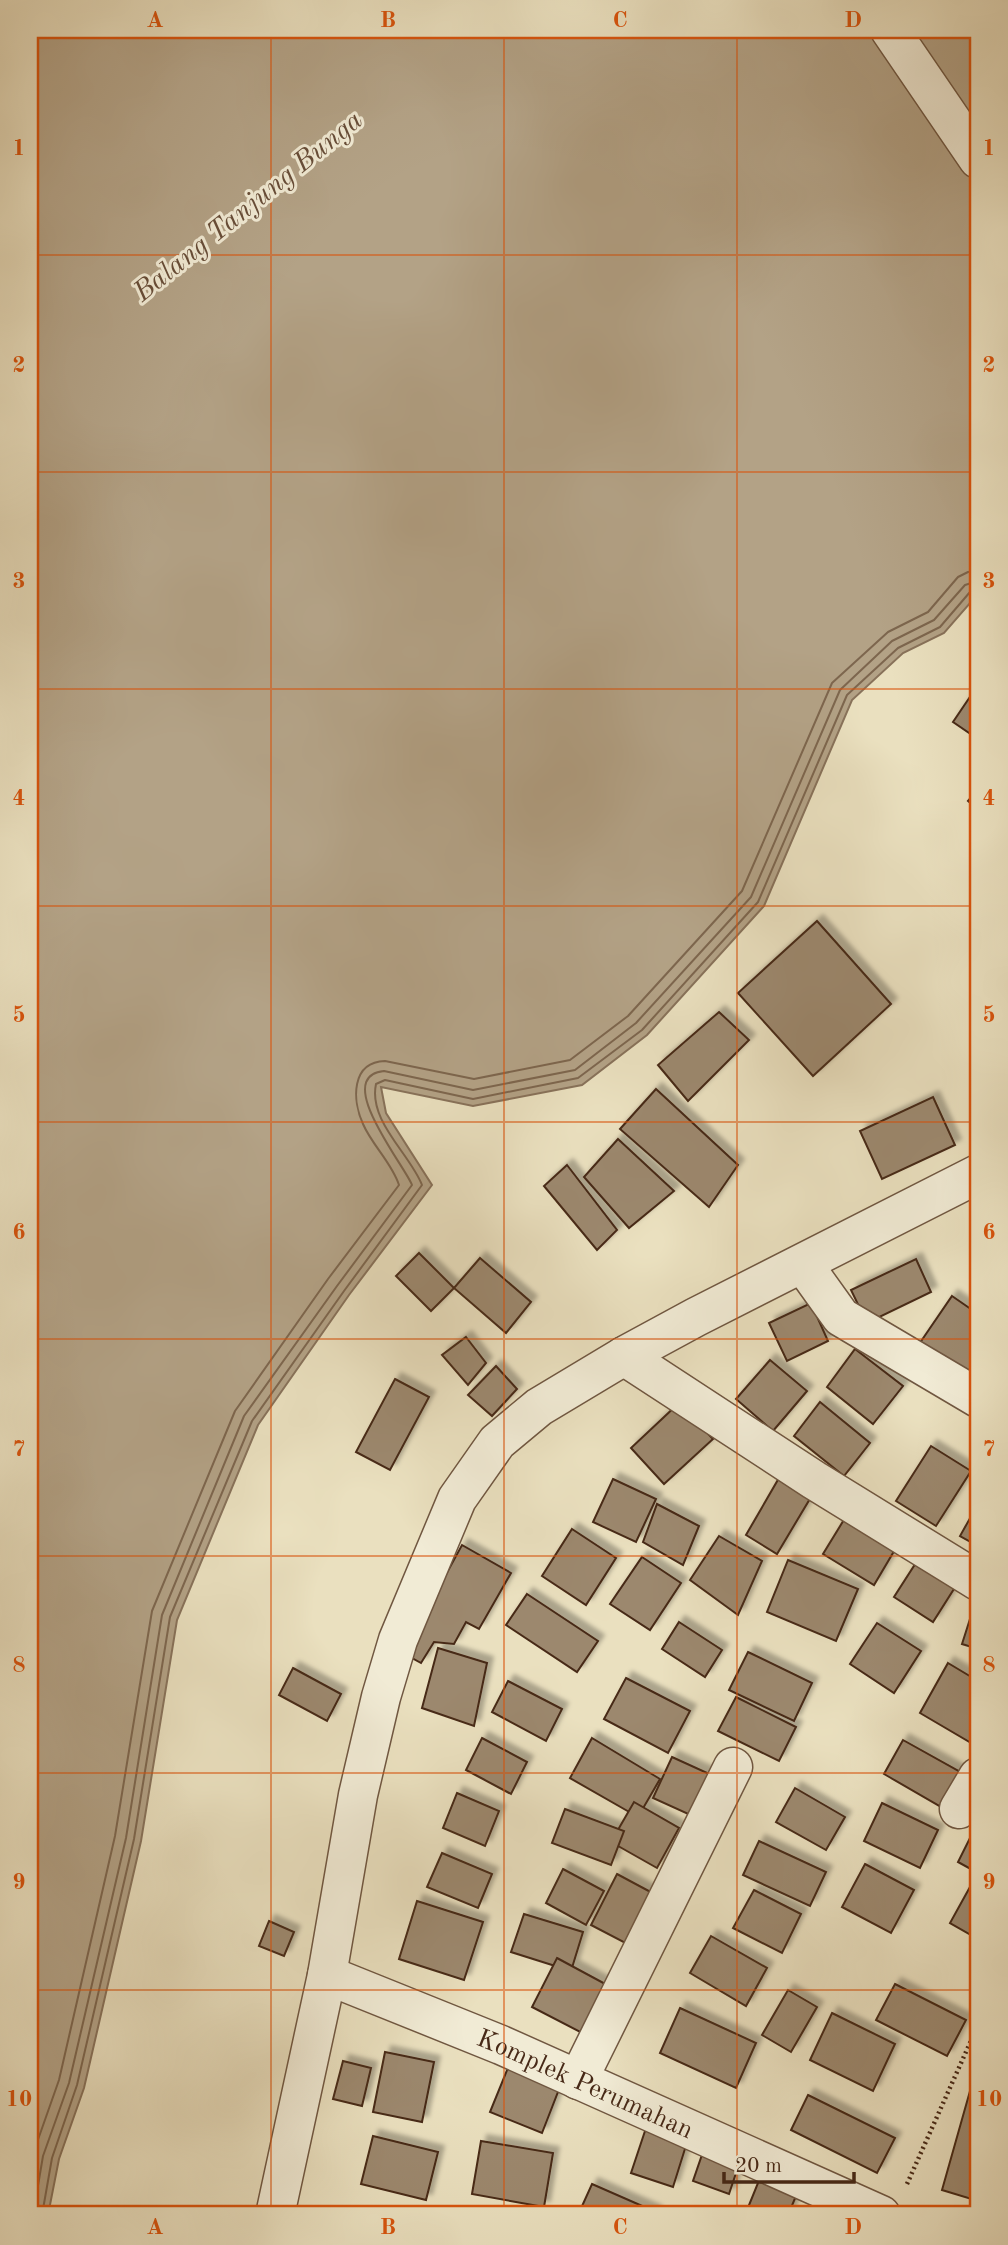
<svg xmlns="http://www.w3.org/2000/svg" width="1008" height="2245" viewBox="0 0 1008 2245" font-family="'Old Standard TT',serif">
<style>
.water{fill:#b3a286;stroke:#88725a;stroke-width:2}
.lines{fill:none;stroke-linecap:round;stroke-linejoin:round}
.shore{stroke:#7d664e;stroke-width:2}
.building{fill:#9c886e;stroke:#472917;stroke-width:2;filter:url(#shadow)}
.minor-casing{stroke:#705741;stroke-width:41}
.path{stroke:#472917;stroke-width:4.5;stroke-dasharray:2 3.5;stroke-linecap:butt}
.minor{stroke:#f1ebd5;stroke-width:38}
.grid{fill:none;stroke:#d8540d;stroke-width:2;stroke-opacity:0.55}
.labels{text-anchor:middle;stroke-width:6;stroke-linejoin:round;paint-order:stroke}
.street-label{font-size:26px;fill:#472917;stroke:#f1ebd5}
.water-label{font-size:28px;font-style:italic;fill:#674d38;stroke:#f1ebd5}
.neatline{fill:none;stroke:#d8540d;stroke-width:2.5}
.grid-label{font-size:23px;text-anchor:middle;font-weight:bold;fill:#d8540d}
</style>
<defs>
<filter id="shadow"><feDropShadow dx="6" dy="-6" stdDeviation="2" flood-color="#0004"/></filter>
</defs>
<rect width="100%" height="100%" fill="#eae0bf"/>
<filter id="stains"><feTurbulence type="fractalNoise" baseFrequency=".00286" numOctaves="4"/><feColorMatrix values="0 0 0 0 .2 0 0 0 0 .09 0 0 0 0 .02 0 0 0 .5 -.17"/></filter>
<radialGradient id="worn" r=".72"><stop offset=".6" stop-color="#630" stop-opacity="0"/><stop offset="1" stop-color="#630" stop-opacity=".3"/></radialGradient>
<path class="water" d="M 30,30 L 978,30 L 978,594 L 944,633 L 903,653 L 852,700 L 764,906 L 647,1035 L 582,1085 L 473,1106 L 381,1087 L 386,1113 L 432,1185 L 349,1295 L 258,1425 L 177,1620 L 141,1841 L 84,2088 L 59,2159 L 48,2215 L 30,2215 Z"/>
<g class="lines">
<g class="shore">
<path d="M 30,2171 L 34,2151 L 59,2080 L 115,1836 L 152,1611 L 235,1411 L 328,1279 L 399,1185 C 392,1163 372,1145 363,1124 C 352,1100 351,1062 385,1061 L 474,1079 L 570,1060 L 628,1016 L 742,891 L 832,683 L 888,632 L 928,612 L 958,577 L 968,572 L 978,571"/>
<path d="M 33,2215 L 43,2156 L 69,2083 L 126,1838 L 162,1615 L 244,1416 L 337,1286 L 412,1185 C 405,1166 331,1076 384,1071 L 473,1090 L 575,1070 L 636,1023 L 751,897 L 840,690 L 892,641 L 934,620 L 965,585 L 978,581"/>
<path d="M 42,2215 L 52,2158 L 77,2085 L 134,1839 L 170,1617 L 252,1421 L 344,1291 L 422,1185 C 410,1154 368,1121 376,1084 L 385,1080 L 473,1099 L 578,1078 L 642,1030 L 758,902 L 847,695 L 898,648 L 940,627 L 970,592 L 978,590"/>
</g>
</g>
<g class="building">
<path d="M 978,685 L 978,739 L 953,722 Z"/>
<path d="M 978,789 L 978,810 L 968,801 Z"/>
<path d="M 817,921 L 891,1004 L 813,1076 L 738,993 Z"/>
<path d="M 719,1012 L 749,1040 L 688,1101 L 658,1065 Z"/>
<path d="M 656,1089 L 738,1165 L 709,1207 L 620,1129 Z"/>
<path d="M 933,1097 L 955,1145 L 882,1179 L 860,1131 Z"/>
<path d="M 618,1139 L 674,1191 L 629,1228 L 584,1177 Z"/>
<path d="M 567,1165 L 617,1230 L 597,1250 L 544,1186 Z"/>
<path d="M 419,1253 L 454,1288 L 431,1311 L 396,1276 Z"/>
<path d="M 480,1258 L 531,1302 L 506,1333 L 454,1288 Z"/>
<path d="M 916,1259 L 931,1292 L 867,1323 L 851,1290 Z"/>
<path d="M 952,1296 L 978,1314 L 978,1380 L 915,1350 Z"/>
<path d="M 811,1303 L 828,1341 L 787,1361 L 769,1323 Z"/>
<path d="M 466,1337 L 486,1363 L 468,1385 L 442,1355 Z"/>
<path d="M 855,1349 L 903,1386 L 873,1424 L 827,1387 Z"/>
<path d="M 770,1360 L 807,1391 L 773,1431 L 736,1399 Z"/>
<path d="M 496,1366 L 517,1389 L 492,1416 L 468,1395 Z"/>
<path d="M 395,1379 L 429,1397 L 390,1470 L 356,1452 Z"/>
<path d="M 820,1402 L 870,1443 L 844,1476 L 794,1436 Z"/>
<path d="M 679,1403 L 713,1439 L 664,1484 L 631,1448 Z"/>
<path d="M 931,1446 L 971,1471 L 936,1526 L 896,1501 Z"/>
<path d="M 779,1478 L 811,1497 L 777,1554 L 746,1535 Z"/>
<path d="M 613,1479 L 656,1499 L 636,1542 L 593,1522 Z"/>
<path d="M 657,1504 L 699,1526 L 683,1565 L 643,1542 Z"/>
<path d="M 978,1504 L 978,1546 L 960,1536 Z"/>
<path d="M 853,1505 L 903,1536 L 874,1585 L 823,1554 Z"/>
<path d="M 572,1529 L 616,1558 L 586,1605 L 542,1576 Z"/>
<path d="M 719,1536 L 762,1561 L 738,1615 L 690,1580 Z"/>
<path d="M 462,1545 L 511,1573 L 479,1629 L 466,1622 L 454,1644 L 434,1642 L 421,1663 L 403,1653 Z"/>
<path d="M 921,1555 L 959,1581 L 933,1622 L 894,1597 Z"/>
<path d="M 642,1557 L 681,1583 L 650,1630 L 610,1604 Z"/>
<path d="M 788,1560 L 858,1589 L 836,1641 L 767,1612 Z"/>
<path d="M 527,1594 L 598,1641 L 577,1672 L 506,1625 Z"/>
<path d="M 977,1597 L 978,1597 L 978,1649 L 962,1644 Z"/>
<path d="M 679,1622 L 722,1650 L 705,1677 L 662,1649 Z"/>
<path d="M 877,1623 L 921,1651 L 894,1693 L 850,1664 Z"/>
<path d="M 438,1648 L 487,1663 L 474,1726 L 422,1708 Z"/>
<path d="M 748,1652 L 812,1683 L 794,1721 L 729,1690 Z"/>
<path d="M 948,1663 L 978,1681 L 978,1747 L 920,1713 Z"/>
<path d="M 293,1668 L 341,1694 L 327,1721 L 279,1695 Z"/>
<path d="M 626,1678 L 690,1711 L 668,1753 L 604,1719 Z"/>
<path d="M 508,1681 L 562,1709 L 546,1741 L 492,1712 Z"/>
<path d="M 736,1697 L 796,1727 L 779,1761 L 718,1731 Z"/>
<path d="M 482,1738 L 527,1762 L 511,1794 L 466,1770 Z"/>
<path d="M 592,1738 L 660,1779 L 638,1817 L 570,1778 Z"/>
<path d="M 903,1740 L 962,1773 L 943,1808 L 884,1774 Z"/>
<path d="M 672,1757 L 716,1777 L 697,1818 L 653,1798 Z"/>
<path d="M 795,1788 L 845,1817 L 826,1850 L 776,1822 Z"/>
<path d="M 457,1793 L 499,1811 L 485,1846 L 443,1828 Z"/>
<path d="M 634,1802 L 679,1828 L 657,1868 L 611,1842 Z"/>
<path d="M 882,1803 L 938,1830 L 920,1868 L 864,1841 Z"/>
<path d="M 565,1809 L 624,1831 L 611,1865 L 552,1843 Z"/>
<path d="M 977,1824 L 978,1824 L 978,1873 L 958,1862 Z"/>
<path d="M 759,1841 L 826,1872 L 810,1906 L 743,1875 Z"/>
<path d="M 442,1853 L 492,1874 L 478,1908 L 427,1887 Z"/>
<path d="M 865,1864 L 914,1890 L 891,1933 L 842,1907 Z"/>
<path d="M 563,1869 L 604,1891 L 586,1925 L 546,1903 Z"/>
<path d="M 617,1874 L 660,1897 L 633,1947 L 591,1925 Z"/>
<path d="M 970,1887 L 978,1892 L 978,1939 L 950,1923 Z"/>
<path d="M 754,1890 L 801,1914 L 782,1953 L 733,1928 Z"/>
<path d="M 417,1901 L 483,1922 L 464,1980 L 399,1959 Z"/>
<path d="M 524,1914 L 583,1932 L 571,1971 L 511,1952 Z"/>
<path d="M 269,1921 L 294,1932 L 284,1956 L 259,1946 Z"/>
<path d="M 711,1936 L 767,1968 L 746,2006 L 690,1973 Z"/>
<path d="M 557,1958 L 609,1986 L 584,2034 L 532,2007 Z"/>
<path d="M 895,1984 L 966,2020 L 947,2056 L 876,2020 Z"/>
<path d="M 788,1990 L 817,2007 L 791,2052 L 762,2035 Z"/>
<path d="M 680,2008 L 756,2043 L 736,2088 L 660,2053 Z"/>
<path d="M 832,2013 L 895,2044 L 873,2091 L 810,2060 Z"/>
<path d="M 385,2052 L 434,2062 L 422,2122 L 373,2112 Z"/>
<path d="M 512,2058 L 563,2079 L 542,2133 L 490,2112 Z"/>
<path d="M 343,2061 L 371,2068 L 362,2106 L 333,2099 Z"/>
<path d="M 970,2091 L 978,2094 L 978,2201 L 942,2190 Z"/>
<path d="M 808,2095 L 895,2138 L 877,2173 L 791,2130 Z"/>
<path d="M 648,2122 L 689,2136 L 673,2187 L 631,2173 Z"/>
<path d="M 373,2136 L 438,2152 L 426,2200 L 361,2184 Z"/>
<path d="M 481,2141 L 553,2153 L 544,2207 L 472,2194 Z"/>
<path d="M 705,2146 L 741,2158 L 729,2194 L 693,2181 Z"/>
<path d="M 762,2173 L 799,2189 L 788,2215 L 745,2215 Z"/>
<path d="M 592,2184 L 656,2212 L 654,2215 L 578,2215 Z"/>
</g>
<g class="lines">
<defs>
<g id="minor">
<path d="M 890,30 L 978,159"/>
<path d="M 803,1264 L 841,1317 L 978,1398"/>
<path d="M 624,1356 L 814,1480 L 978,1581"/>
<path d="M 959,1809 L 978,1777"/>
<path id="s1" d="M 327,1975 L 501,2045 L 881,2215"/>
<path d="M 578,2080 L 733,1767"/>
<path d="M 275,2215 L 327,1975 L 358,1795 L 381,1697 L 398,1640 L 457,1499 L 497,1442 L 539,1407 L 624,1356 L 696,1317 L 978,1174"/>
</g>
</defs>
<use href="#minor" class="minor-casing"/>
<path class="path" d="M 907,2184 L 978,2025"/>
<use href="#minor" class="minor"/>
</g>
<path class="grid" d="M 271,30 L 271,2215M 504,30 L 504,2215M 737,30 L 737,2215M 30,255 L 978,255M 30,472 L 978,472M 30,689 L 978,689M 30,906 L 978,906M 30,1122 L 978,1122M 30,1339 L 978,1339M 30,1556 L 978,1556M 30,1773 L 978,1773M 30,1990 L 978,1990"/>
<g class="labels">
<g class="street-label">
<text dy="9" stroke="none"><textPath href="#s1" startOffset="280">Komplek Perumahan</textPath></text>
</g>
<g class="water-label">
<text transform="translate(247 205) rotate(-39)" y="10">Balang Tanjung Bunga</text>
</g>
</g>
<rect width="1008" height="2245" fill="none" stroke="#eae0bf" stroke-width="77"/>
<path d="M724 2172v10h130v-10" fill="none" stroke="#472917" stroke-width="3.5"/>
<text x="735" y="2172" font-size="21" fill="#472917" stroke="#f1ebd5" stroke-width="5" paint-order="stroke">20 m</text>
<rect x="38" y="38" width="932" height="2168" class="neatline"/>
<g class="grid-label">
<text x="155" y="27">A</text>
<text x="388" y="27">B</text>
<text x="620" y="27">C</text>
<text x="853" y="27">D</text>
<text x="19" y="155">1</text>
<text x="989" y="155">1</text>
<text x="19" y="372">2</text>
<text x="989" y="372">2</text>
<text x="19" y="588">3</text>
<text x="989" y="588">3</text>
<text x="19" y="805">4</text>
<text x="989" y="805">4</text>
<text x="19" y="1022">5</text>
<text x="989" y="1022">5</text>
<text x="19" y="1239">6</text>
<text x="989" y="1239">6</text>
<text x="19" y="1456">7</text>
<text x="989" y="1456">7</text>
<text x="19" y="1672">8</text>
<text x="989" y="1672">8</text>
<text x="19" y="1889">9</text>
<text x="989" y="1889">9</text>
<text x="19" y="2106">10</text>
<text x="989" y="2106">10</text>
<text x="155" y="2234">A</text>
<text x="388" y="2234">B</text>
<text x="620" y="2234">C</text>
<text x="853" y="2234">D</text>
</g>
<rect width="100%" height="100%" filter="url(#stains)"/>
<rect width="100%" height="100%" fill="url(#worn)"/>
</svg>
